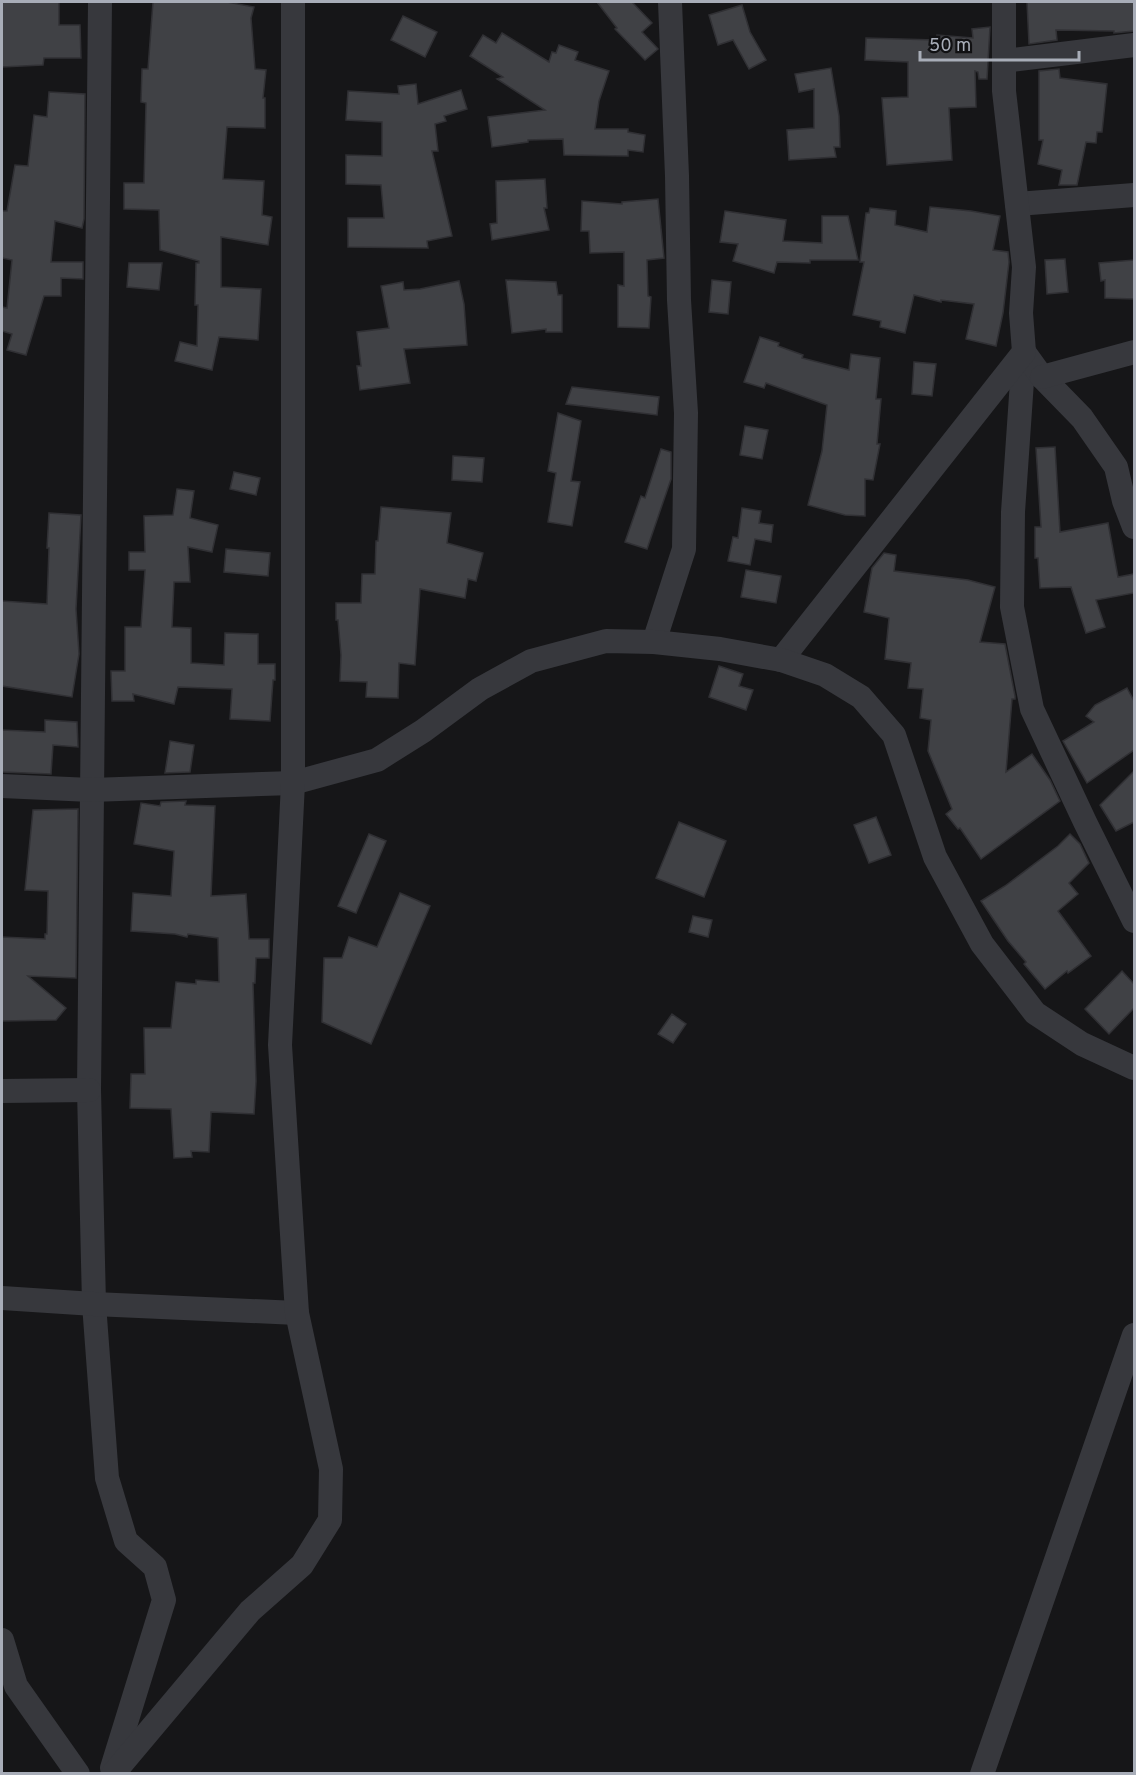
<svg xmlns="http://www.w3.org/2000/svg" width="1136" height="1775" viewBox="0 0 1136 1775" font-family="Overpass,sans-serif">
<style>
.building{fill:#404145;stroke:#303034;stroke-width:1.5}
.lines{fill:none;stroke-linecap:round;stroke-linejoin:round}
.minor{stroke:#37383d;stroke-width:24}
</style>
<rect width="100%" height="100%" fill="#161618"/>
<g class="building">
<path d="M 2,2 L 59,2 L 59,25 L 80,25 L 81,58 L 44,58 L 43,65 L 2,67 Z"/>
<path d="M 153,2 L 227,2 L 254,7 L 251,18 L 255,69 L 266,70 L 263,98 L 265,98 L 265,128 L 227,127 L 223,179 L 264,181 L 262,215 L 272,217 L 268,245 L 221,237 L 221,287 L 261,289 L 258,340 L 219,337 L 212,370 L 175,361 L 180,342 L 197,346 L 198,305 L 195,305 L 196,263 L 199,263 L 199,261 L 160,250 L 159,210 L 124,209 L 124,183 L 144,183 L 146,103 L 141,102 L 142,69 L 148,69 Z"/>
<path d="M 597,2 L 632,2 L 652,23 L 642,32 L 658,49 L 645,60 L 615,29 L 617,28 Z"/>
<path d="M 1027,2 L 1134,2 L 1134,31 L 1114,33 L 1114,31 L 1056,30 L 1057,40 L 1029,44 Z"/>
<path d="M 742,5 L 750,32 L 766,60 L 749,69 L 733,40 L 718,45 L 709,15 Z"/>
<path d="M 403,16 L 437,32 L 425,57 L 391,40 Z"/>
<path d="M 990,27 L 987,79 L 979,79 L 978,72 L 975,71 L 976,107 L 949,108 L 952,160 L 887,165 L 882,98 L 908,97 L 908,62 L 865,60 L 866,38 L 936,40 L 937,35 L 973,38 L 972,29 Z"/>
<path d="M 502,33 L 549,62 L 552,52 L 556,53 L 559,45 L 578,52 L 575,60 L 609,71 L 599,101 L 595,129 L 628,129 L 628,132 L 645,135 L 643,152 L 628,150 L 628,156 L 564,155 L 563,139 L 528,140 L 528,142 L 492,147 L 488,117 L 545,110 L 497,79 L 503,77 L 470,56 L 483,35 L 496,43 Z"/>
<path d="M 831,68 L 839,116 L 840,147 L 834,147 L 836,157 L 789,160 L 787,130 L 814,128 L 814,89 L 799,92 L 795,74 Z"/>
<path d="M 1059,69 L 1060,78 L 1107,84 L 1102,132 L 1097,132 L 1096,143 L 1086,142 L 1077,185 L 1059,185 L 1062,170 L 1038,164 L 1043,140 L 1039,140 L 1039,71 Z"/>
<path d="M 416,84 L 418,104 L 461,90 L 467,109 L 444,116 L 446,121 L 435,124 L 438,151 L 432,151 L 452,236 L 427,241 L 428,248 L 348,247 L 348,218 L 384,218 L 381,185 L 346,184 L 346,155 L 382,156 L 382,122 L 346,120 L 348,91 L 399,94 L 398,86 Z"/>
<path d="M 49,92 L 85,94 L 84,219 L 82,228 L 55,221 L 51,262 L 83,262 L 83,279 L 61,278 L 61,296 L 44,296 L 26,355 L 7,350 L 12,334 L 2,331 L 2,307 L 7,308 L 12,260 L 2,258 L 2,211 L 7,211 L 15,165 L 28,166 L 34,115 L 47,117 Z"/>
<path d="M 545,179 L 547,208 L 544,208 L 549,230 L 492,240 L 490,224 L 497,223 L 496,181 Z"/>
<path d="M 658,199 L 664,258 L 647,260 L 648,296 L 651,297 L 649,328 L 618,327 L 618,285 L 624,286 L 624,252 L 590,253 L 589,231 L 581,231 L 582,201 L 622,204 L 622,202 Z"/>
<path d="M 930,207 L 971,211 L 1000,216 L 993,250 L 1008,252 L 1009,262 L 1003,313 L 996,346 L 966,339 L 974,304 L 941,300 L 941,302 L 914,295 L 905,333 L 880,327 L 881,321 L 853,315 L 864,262 L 860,262 L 866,213 L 869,213 L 870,208 L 896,211 L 895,225 L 927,232 Z"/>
<path d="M 725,211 L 786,220 L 783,241 L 822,243 L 822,216 L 848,216 L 858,260 L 810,260 L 810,263 L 777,262 L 774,273 L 733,261 L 738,244 L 720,242 Z"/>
<path d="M 1065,259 L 1068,292 L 1047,294 L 1045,260 Z"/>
<path d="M 1134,260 L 1134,299 L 1105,298 L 1105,280 L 1101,281 L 1099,263 Z"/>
<path d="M 129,263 L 162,263 L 159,290 L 127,287 Z"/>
<path d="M 506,280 L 556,282 L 558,295 L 562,295 L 562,332 L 546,332 L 546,329 L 512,333 Z"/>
<path d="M 712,280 L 731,282 L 728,314 L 709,312 Z"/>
<path d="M 459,281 L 464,304 L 467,345 L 404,349 L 410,383 L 360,390 L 357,366 L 361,366 L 357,332 L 389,328 L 381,286 L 403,282 L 404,290 L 420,289 Z"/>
<path d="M 760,337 L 779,343 L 778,346 L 803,355 L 802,358 L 849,370 L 851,354 L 880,358 L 876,399 L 881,399 L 877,444 L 880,444 L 873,480 L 865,479 L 865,516 L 845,515 L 808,505 L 822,451 L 827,405 L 766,383 L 764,388 L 744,382 Z"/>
<path d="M 914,362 L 936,364 L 932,396 L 912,394 Z"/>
<path d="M 572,387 L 659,397 L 657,415 L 566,404 Z"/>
<path d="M 558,413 L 581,421 L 571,481 L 580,482 L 572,526 L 548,522 L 556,473 L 548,471 Z"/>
<path d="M 745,426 L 768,430 L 762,459 L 740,455 Z"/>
<path d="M 1055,447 L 1060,532 L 1108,523 L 1118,577 L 1134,574 L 1134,593 L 1096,600 L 1105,627 L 1086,633 L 1071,587 L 1040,588 L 1038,558 L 1035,558 L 1035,527 L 1041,527 L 1036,448 Z"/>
<path d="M 661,449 L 671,452 L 671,479 L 647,549 L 625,542 L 641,496 L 645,498 Z"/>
<path d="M 453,456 L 484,458 L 482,482 L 452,480 Z"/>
<path d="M 234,472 L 260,478 L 256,495 L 230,489 Z"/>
<path d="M 177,489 L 194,491 L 190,518 L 218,525 L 212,552 L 188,547 L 190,582 L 174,582 L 172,627 L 191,628 L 191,663 L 224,665 L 225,633 L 258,634 L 258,664 L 275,664 L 275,680 L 273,680 L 270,721 L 230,719 L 232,689 L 178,687 L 174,704 L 133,694 L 134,701 L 112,701 L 111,671 L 125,671 L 125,627 L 141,627 L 145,570 L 129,570 L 129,552 L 145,552 L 144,516 L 173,515 Z"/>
<path d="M 381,507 L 451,513 L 447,543 L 483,553 L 476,581 L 468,579 L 465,598 L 420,589 L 415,665 L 399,663 L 398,698 L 366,697 L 367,682 L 340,681 L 341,655 L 338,620 L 336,620 L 336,603 L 361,603 L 362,574 L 375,574 L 376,541 L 378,541 Z"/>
<path d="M 742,508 L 761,511 L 759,523 L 773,525 L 771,542 L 755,539 L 750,565 L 728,561 L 733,537 L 738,538 Z"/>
<path d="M 49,513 L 81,515 L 76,609 L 79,654 L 72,697 L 2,686 L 2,601 L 47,604 L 49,548 L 47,548 Z"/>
<path d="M 226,549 L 270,553 L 268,576 L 224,572 Z"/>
<path d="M 884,553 L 896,555 L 894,571 L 968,580 L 995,587 L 980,642 L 1005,644 L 1015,696 L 1015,699 L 1012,699 L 1006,772 L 1032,754 L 1050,780 L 1060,801 L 981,859 L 960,828 L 958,829 L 946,814 L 952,809 L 928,751 L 931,720 L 920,718 L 923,689 L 908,688 L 911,663 L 885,659 L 889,618 L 864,612 L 872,568 Z"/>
<path d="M 746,570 L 781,576 L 776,603 L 741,597 Z"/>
<path d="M 719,666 L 743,674 L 739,686 L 753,690 L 746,710 L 709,697 Z"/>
<path d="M 1127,688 L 1134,701 L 1134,750 L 1087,783 L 1063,741 L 1094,722 L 1086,716 L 1095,705 Z"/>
<path d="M 45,720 L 77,722 L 78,747 L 53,745 L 51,774 L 2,772 L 2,730 L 45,732 Z"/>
<path d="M 170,741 L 194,745 L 190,772 L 165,773 Z"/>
<path d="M 1134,771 L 1134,822 L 1116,831 L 1100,805 Z"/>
<path d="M 186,801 L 185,805 L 215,806 L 211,896 L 246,894 L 249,939 L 269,939 L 269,958 L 256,958 L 255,983 L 253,983 L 256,1081 L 254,1114 L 211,1112 L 209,1152 L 191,1151 L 192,1157 L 174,1158 L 171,1109 L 130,1108 L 131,1074 L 145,1074 L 144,1028 L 171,1028 L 176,982 L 196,984 L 196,980 L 219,982 L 218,938 L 188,934 L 187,937 L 175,934 L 131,931 L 133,893 L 171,896 L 174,851 L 134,844 L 141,803 L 160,806 L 161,802 Z"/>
<path d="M 78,809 L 76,978 L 28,976 L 66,1008 L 56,1020 L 2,1021 L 2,937 L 45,939 L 45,934 L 47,934 L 48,891 L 25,890 L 33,810 Z"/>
<path d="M 876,817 L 891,855 L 869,863 L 854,825 Z"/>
<path d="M 679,822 L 726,841 L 704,897 L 656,878 Z"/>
<path d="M 369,834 L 386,841 L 356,913 L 338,906 Z"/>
<path d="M 1070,834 L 1080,844 L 1089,863 L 1069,883 L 1078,894 L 1058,911 L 1091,956 L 1068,973 L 1067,971 L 1045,989 L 1024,964 L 1026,962 L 1008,941 L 981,901 L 1005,886 L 1058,846 Z"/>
<path d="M 400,893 L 430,906 L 371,1044 L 322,1022 L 324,958 L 342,958 L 349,937 L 377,947 Z"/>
<path d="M 693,916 L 712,920 L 708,937 L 689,932 Z"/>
<path d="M 1122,971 L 1134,984 L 1134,1008 L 1109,1034 L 1085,1009 Z"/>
<path d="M 672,1014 L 686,1024 L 673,1043 L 658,1034 Z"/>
</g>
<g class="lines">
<g class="minor">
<path d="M 100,2 L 89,1090 L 94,1304 L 107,1478 L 126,1541 L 155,1567 L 164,1600 L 112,1768"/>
<path d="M 1004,61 L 1134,45"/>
<path d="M 1017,204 L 1134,195"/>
<path d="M 1024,352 L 1013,512 L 1012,607 L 1032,709 L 1085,822 L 1134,921"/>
<path d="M 1024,352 L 1042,377 L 1082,418 L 1116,467 L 1124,501 L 1134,527"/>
<path d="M 1042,377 L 1134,352"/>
<path d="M 654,642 L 684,549 L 686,413 L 679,300 L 677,176 L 670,2"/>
<path d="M 781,660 L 1024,352 L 1021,313 L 1024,267 L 1004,91 L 1004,2"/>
<path d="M 2,786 L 91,790 L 293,783 L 377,760 L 423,731 L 480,689 L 531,661 L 606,641 L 654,642 L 720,649 L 781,660 L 825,675 L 861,697 L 894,735 L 935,857 L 982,944 L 1035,1013 L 1082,1044 L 1134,1068"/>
<path d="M 2,1091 L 89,1090"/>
<path d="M 2,1298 L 94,1304 L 297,1313"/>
<path d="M 2,1640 L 16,1686 L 78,1774"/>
<path d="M 113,1774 L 250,1611 L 302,1565 L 330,1520 L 331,1469 L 297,1313 L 280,1045 L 293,783 L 293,2"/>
<path d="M 982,1774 L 1134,1335"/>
</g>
</g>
<rect width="1136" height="1775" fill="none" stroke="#a8adb8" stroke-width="6"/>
<path d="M920 51v9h159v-9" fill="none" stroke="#a8adb8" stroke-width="3"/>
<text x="929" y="51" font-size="18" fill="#a8adb8" stroke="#111113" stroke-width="4.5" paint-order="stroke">50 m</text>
</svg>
